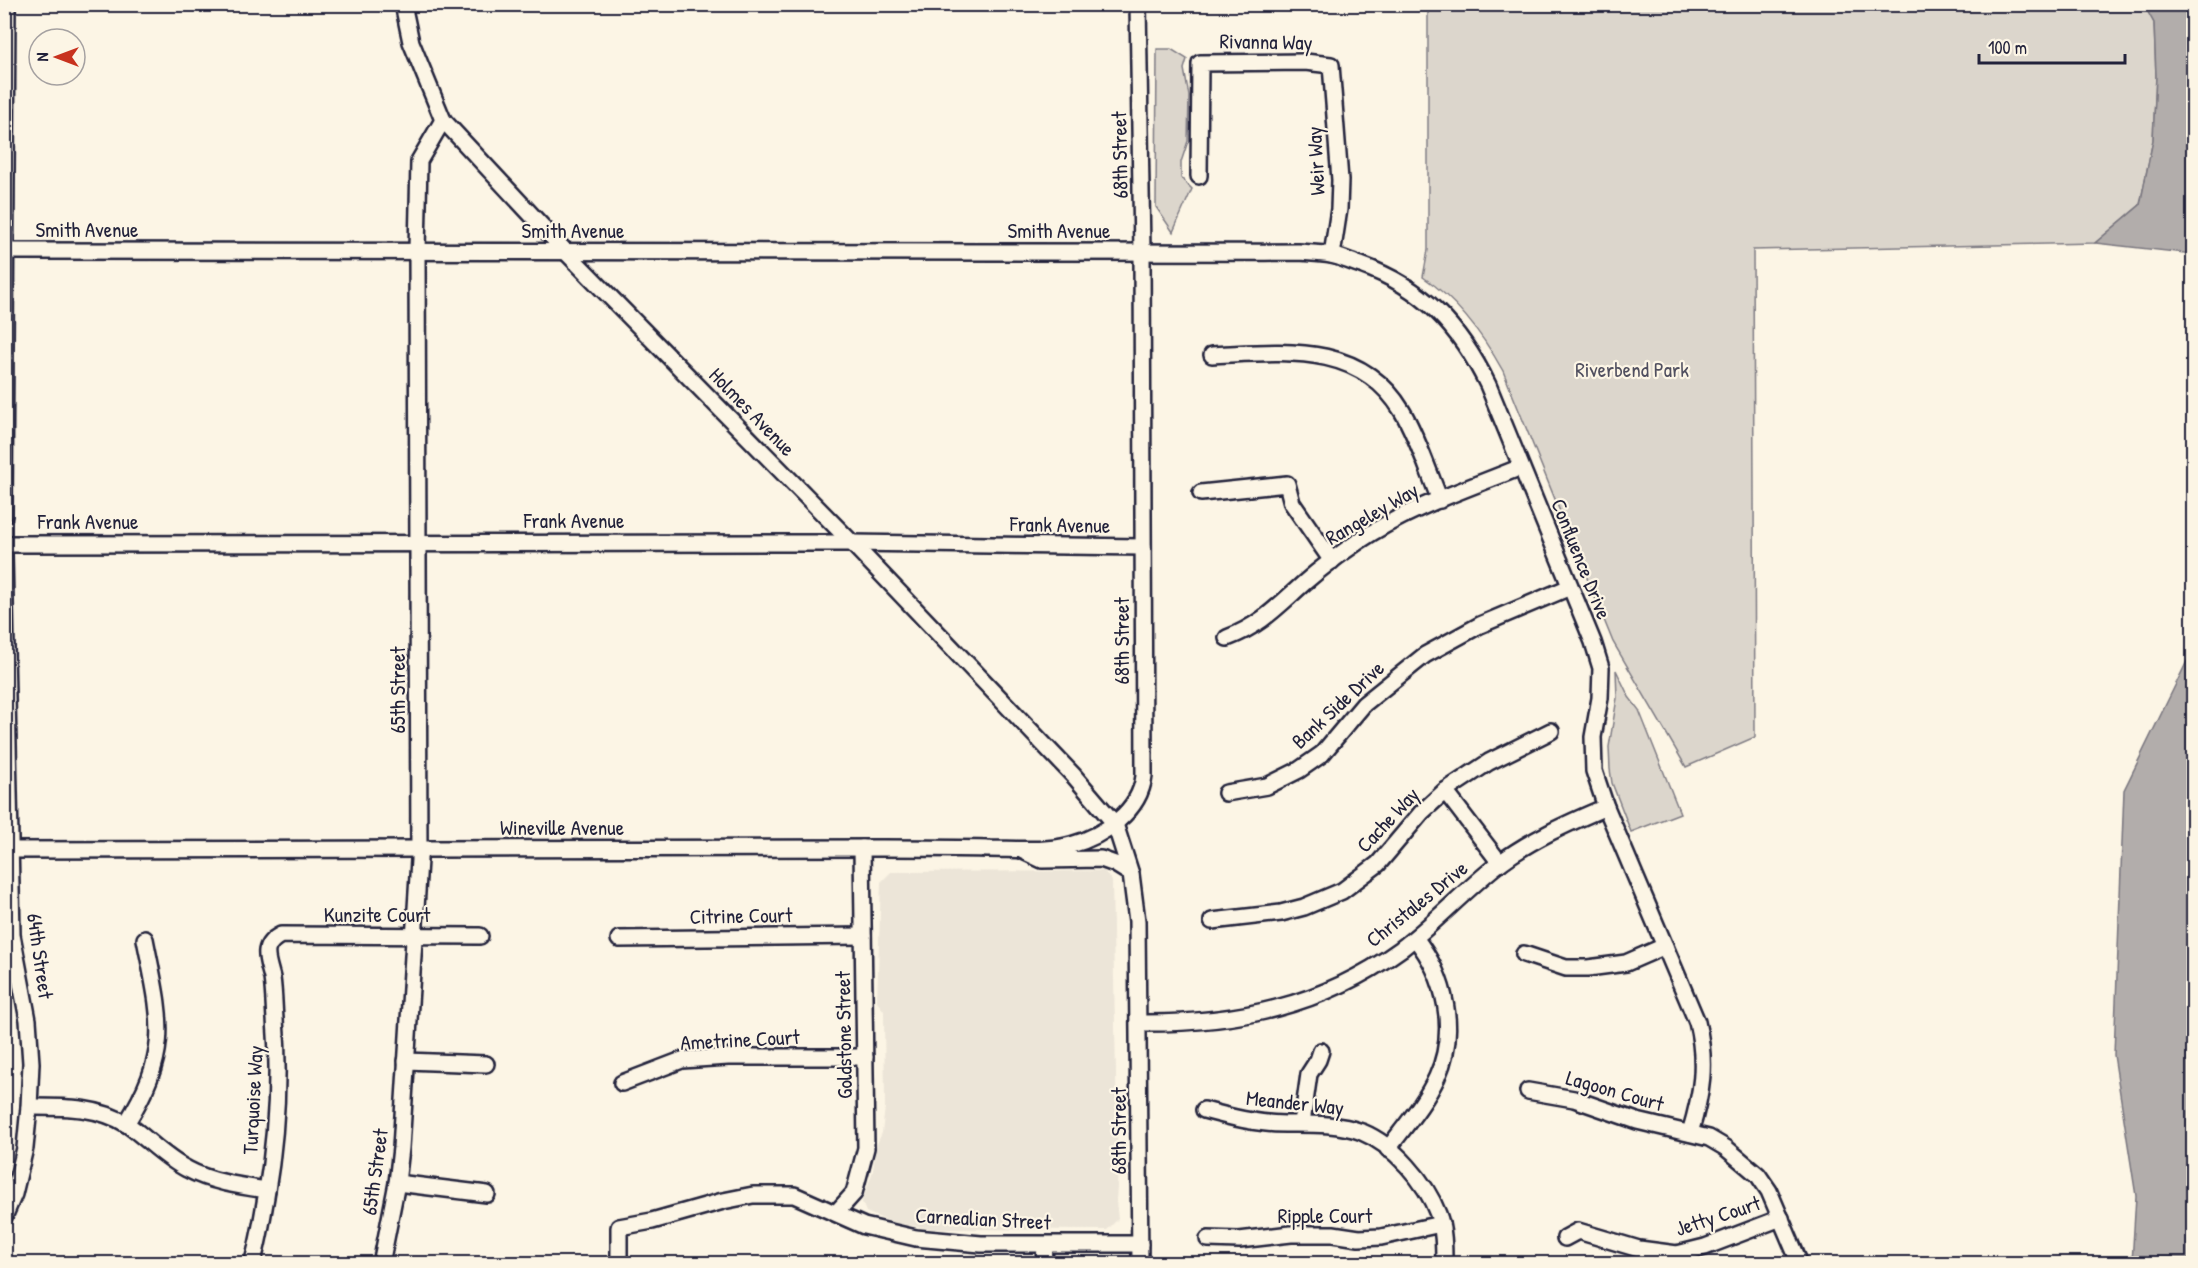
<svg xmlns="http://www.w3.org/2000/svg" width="2198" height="1268" viewBox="0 0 2198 1268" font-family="'Patrick Hand',sans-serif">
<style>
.built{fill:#ece5d8}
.green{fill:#dcd6cc;stroke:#7f7c84;stroke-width:1.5}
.water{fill:#b2adab;stroke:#78757e;stroke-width:1.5}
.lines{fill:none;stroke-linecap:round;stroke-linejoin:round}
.minor-casing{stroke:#22223b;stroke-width:20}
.minor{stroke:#fcf5e5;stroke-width:15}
.labels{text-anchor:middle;stroke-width:4.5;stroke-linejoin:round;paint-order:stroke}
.street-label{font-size:21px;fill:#22223b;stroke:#fcf5e5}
.park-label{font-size:21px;fill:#504f5f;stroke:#fcf5e5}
</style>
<rect width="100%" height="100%" fill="#fcf5e5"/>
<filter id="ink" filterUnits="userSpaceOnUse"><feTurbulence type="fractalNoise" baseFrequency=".0167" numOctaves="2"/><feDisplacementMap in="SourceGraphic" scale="12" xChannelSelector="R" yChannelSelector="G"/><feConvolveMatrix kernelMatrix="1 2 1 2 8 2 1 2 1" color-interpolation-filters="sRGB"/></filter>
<g filter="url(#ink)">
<path class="built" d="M 1104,871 L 1112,881 L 1118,1171 L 1116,1201 L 1118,1219 L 1107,1230 L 935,1229 L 893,1223 L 866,1212 L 862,1202 L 873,1171 L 876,1146 L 882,1133 L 885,1107 L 884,1011 L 877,1002 L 881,882 L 891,872 Z"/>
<g class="green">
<path d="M 2144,4 L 2154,23 L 2156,76 L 2153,140 L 2140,205 L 2095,243 L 1753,250 L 1755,737 L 1686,767 L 1613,642 L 1503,371 C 1483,335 1457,300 1423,277 L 1428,250 L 1428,5 Z"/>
<path d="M 1157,49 L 1171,49 L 1187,59 L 1184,69 L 1189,96 L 1188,141 L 1181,162 L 1181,178 L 1192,189 L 1173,232 L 1156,207 Z"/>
<path d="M 1616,670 L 1629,697 L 1639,710 L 1680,813 L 1631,832 L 1612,783 L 1610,769 L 1609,747 L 1617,698 Z"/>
</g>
<g class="water">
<path d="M 2144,5 L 2193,5 L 2193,254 L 2095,243 L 2140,205 L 2153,140 L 2156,76 L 2154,23 Z"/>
<path d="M 2193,649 L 2193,1263 L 2132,1263 L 2136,1196 L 2114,1055 L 2124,790 Z"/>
</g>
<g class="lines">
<defs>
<g id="minor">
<path d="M 403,4 L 411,42 L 443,120 L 566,252 L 852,543 L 1074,776 L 1115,824 L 1131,874 L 1137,921 L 1140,1264"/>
<path d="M 1199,176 L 1200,63 L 1305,62 L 1331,65 L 1340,180 L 1339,209 L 1332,255"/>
<path d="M 4,251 C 436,249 867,254 1298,252 C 1309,253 1320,253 1331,255 C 1341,257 1351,262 1361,265 C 1423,287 1460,327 1488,385 L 1593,642 L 1601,668 L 1600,698 L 1593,737 L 1594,771 L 1606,807 L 1697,1022 C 1707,1063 1702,1093 1690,1133"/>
<path d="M 1212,355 C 1282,352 1360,341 1402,411 C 1418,438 1428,471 1440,500"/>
<path d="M 1201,493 L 1287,484 L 1292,503 L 1332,561"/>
<path d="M 4,516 L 7,4"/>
<path d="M 4,544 L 852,543 L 1143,547"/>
<path d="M 4,553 L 12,935 L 28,1020 L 31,1063 L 29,1107 L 25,1148 L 14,1194 L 4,1217"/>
<path d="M 1227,638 C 1260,626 1278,606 1304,583 C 1321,568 1340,554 1359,541 C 1408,508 1467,489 1521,467"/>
<path d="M 1445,791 L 1500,863"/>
<path d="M 1226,793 L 1267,786 L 1299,770 L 1322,754 L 1364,704 L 1425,655 L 1480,625 L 1570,587"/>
<path d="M 4,850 L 882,848 C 918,848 953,848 988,849 C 1015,849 1045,852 1071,845 C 1104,836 1140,811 1144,776 L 1142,252 L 1138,4"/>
<path d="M 1023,851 L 1042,860 L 1101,859 L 1115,864 L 1131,874"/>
<path d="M 1212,921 L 1281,913 L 1304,907 L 1342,891 L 1378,864 L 1422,812 L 1445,791 L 1489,762 L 1551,731"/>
<path d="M 619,939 L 863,936"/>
<path d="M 1524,954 L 1566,968 L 1588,968 L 1626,963 L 1665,946"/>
<path d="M 1139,1023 C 1236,1024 1321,1007 1401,949 C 1435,923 1464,891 1497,865 C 1530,840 1568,823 1606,807"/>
<path d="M 406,1061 L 486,1064"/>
<path d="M 622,1083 L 682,1060 L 728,1057 L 865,1057"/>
<path d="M 1528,1091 L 1574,1099 L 1637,1121 L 1709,1138 L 1726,1148 L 1758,1175 L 1769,1191 L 1800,1264"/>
<path d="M 29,1107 C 63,1107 98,1106 128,1125 C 148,1139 165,1158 187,1169 C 211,1182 240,1186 267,1190"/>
<path d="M 1204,1110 C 1230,1117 1257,1124 1285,1124 C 1310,1124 1338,1123 1362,1132 C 1394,1145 1426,1182 1438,1214 C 1444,1229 1444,1247 1444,1264"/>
<path d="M 1302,1123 L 1309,1074 L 1318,1060 L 1321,1051"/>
<path d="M 126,1124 C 172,1050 161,1020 145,939"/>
<path d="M 1388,1149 C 1405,1126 1425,1103 1437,1077 C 1458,1031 1446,977 1415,938"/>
<path d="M 397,1183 L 487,1194"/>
<path d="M 836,1213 L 854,1193 L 866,1148 L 862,848"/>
<path d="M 1565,1238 L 1578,1231 L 1639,1249 L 1677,1254 L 1705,1247 L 1781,1218"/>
<path d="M 1208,1239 L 1239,1240 L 1291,1234 L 1333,1234 L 1359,1238 L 1381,1237 L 1441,1224"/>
<path d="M 252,1264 C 259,1242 262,1219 266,1197 C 276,1138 280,1079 275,1019 C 274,1006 274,992 272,978 C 268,960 259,946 281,935 L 480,936"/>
<path d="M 381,1264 L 397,1183 L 401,1148 L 419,860 L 417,250 L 419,161 L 443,120"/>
<path d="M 619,1264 L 619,1227 L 652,1221 L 723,1201 L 753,1195 L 794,1195 L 864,1226 L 916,1238 L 981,1244 L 1140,1244"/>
<path d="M 1044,1264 L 1045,1245"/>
</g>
</defs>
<use href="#minor" class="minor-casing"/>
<use href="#minor" class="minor"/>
</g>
</g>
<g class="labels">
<g class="street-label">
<text transform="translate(1266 42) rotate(1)" y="7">Rivanna Way</text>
<text transform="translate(1120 155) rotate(-91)" y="7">68th Street</text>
<text transform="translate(1316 161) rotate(-93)" y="7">Weir Way</text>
<text x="87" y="237">Smith Avenue</text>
<text x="573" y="238">Smith Avenue</text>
<text x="1059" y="238">Smith Avenue</text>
<text transform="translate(752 412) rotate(46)" y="7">Holmes Avenue</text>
<text transform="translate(1372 514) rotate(-30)" y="7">Rangeley Way</text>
<text x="574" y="528">Frank Avenue</text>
<text x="88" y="529">Frank Avenue</text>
<text transform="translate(1060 525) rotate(1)" y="7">Frank Avenue</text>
<text transform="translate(1581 559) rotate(68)" y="7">Confluence Drive</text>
<text transform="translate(1122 641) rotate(-90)" y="7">68th Street</text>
<text transform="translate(398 690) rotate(-90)" y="7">65th Street</text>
<text transform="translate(1338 705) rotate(-43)" y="7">Bank Side Drive</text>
<text transform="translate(1388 820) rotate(-47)" y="7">Cache Way</text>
<text x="562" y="835">Wineville Avenue</text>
<text transform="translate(1417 904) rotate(-39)" y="7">Christales Drive</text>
<text x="377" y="922">Kunzite Court</text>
<text transform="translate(741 916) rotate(-1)" y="7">Citrine Court</text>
<text transform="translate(40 956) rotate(82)" y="7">64th Street</text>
<text transform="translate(844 1035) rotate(-91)" y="7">Goldstone Street</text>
<text transform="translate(740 1040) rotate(-3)" y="7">Ametrine Court</text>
<text transform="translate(1615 1091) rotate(16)" y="7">Lagoon Court</text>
<text transform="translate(253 1100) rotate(-87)" y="7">Turquoise Way</text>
<text transform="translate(1295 1103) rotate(6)" y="7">Meander Way</text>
<text transform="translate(1119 1131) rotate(-90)" y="7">68th Street</text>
<text transform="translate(375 1172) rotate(-82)" y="7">65th Street</text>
<text x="1325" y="1223">Ripple Court</text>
<text transform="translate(1718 1216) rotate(-18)" y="7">Jetty Court</text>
<text transform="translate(983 1219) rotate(3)" y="7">Carnealian Street</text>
</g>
<g class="park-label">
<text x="1632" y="377">Riverbend Park</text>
</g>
</g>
<rect width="2198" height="1268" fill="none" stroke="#fcf5e5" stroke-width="24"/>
<rect x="12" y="12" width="2174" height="1244" fill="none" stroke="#22223b" stroke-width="2" filter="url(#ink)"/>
<g transform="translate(57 57) rotate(270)"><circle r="28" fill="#fcf5e5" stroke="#a5a1a1" stroke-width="1.5"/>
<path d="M0-4.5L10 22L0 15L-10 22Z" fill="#c8321e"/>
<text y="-9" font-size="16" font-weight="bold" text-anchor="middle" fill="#22223b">N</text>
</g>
<path d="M1979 54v9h146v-9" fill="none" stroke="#22223b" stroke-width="3"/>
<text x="1988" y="54" font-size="18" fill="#22223b" stroke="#fcf5e5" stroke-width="4.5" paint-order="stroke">100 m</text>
</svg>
